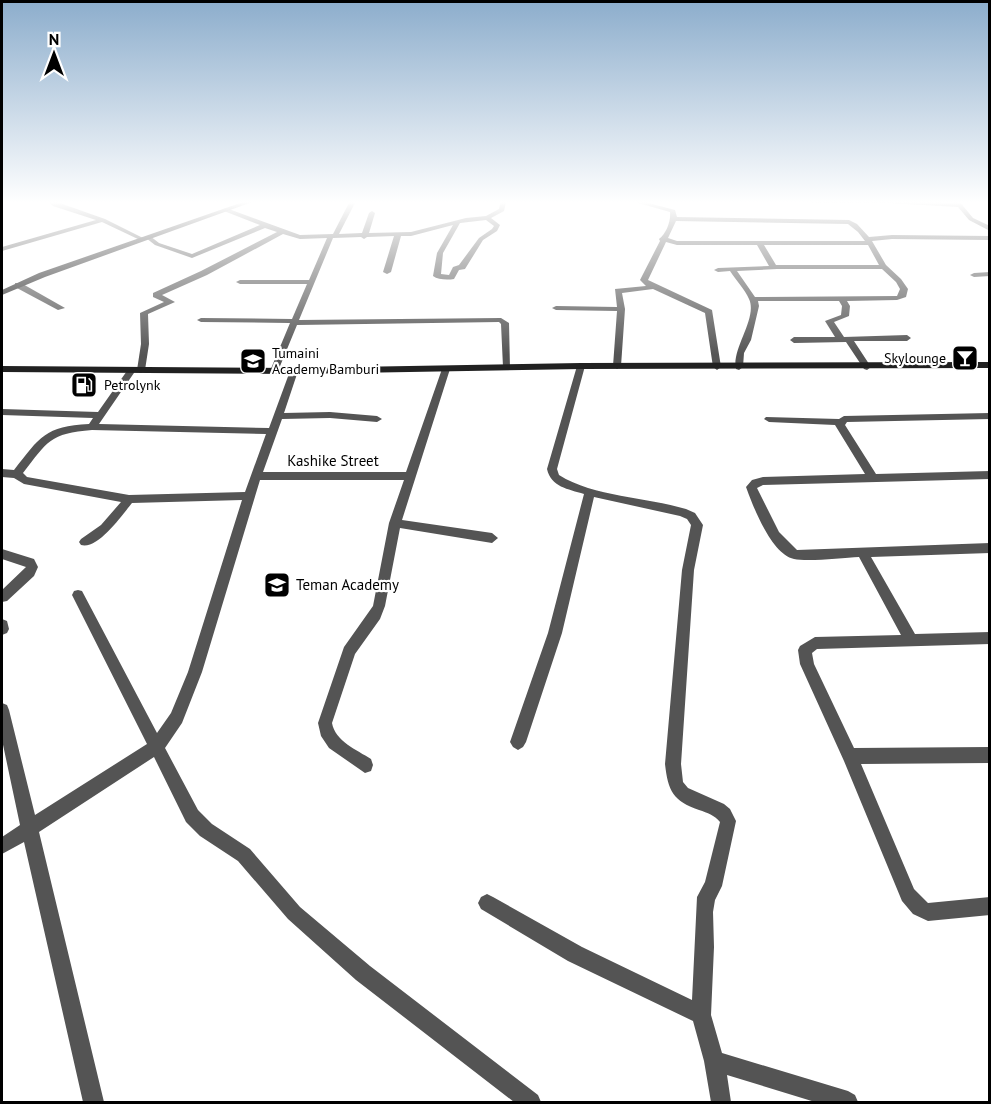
<svg xmlns="http://www.w3.org/2000/svg" width="991" height="1104" viewBox="0 0 991 1104" font-family="'PT Sans',sans-serif">
<style>
.lines{fill:none;stroke-linecap:round;stroke-linejoin:round}
.street{fill:#545454;fill-rule:evenodd}
.secondary{fill:#212121;fill-rule:evenodd}
.labels{text-anchor:middle;stroke-width:4.5;stroke-linejoin:round;paint-order:stroke}
.far-poi-label{font-size:14px;fill:#000;stroke:#fff;text-anchor:start}
.street-label{font-size:15px;fill:#000;stroke:#fff}
.poi-label{font-size:15px;fill:#000;stroke:#fff;text-anchor:start}
</style>
<rect width="100%" height="100%" fill="#fff"/>
<g class="lines">
<g class="street">
<path d="M 47,201 L 54,201 L 105,219 L 145,239 L 140,240 L 102,222 L 2,251 L 2,247 L 96,220 L 53,206 Z"/>
<path d="M 350,201 L 356,201 L 339,234 L 362,233 L 369,213 L 372,211 L 375,213 L 369,233 L 411,232 L 466,218 L 486,216 L 499,209 L 501,201 L 506,202 L 504,211 L 491,218 L 500,225 L 497,231 L 483,240 L 465,269 L 459,270 L 454,279 C 448,280 438,280 433,276 L 437,253 L 453,225 L 411,236 L 401,236 L 391,272 L 387,274 L 383,272 L 394,236 L 367,237 L 364,239 L 361,237 L 333,238 L 299,320 L 501,318 L 509,323 L 510,369 L 507,370 L 503,367 L 501,324 L 499,322 L 297,325 L 278,371 L 277,373 L 271,373 L 270,371 L 290,323 L 201,322 L 197,320 L 201,318 L 292,319 L 307,284 L 240,284 L 236,282 L 240,280 L 309,280 L 327,238 L 300,239 L 283,234 L 207,275 L 162,295 L 175,302 L 148,314 L 149,344 L 145,370 L 141,373 L 138,372 L 137,370 L 141,344 L 140,313 L 164,302 L 153,297 L 153,293 L 201,271 L 277,232 L 265,228 L 192,258 L 155,245 L 146,238 L 146,236 L 150,236 L 159,243 L 192,254 L 260,225 L 224,211 L 224,209 L 226,208 L 300,235 L 333,234 ZM 486,220 L 494,226 L 492,229 L 479,238 L 459,265 L 453,267 L 449,275 L 441,274 L 443,253 L 460,223 Z"/>
<path d="M 631,201 L 641,201 L 675,210 L 677,217 L 849,220 L 857,224 L 869,237 L 892,235 L 990,236 L 990,240 L 892,239 L 872,241 L 886,265 L 901,279 L 908,289 L 906,297 L 897,300 L 847,301 L 850,306 L 849,316 L 834,322 L 844,337 L 907,335 L 911,338 L 907,341 L 854,341 L 871,367 L 867,370 L 864,369 L 846,342 L 794,343 L 790,340 L 794,337 L 835,337 L 825,321 L 841,315 L 842,306 L 839,301 L 758,301 L 759,306 L 751,340 L 744,353 L 743,367 L 739,370 L 736,369 C 731,349 758,318 749,299 C 745,290 736,280 730,271 L 718,272 L 714,270 L 718,268 L 769,266 L 757,245 L 677,245 L 666,242 L 648,280 L 712,310 L 721,367 L 717,370 L 713,367 L 705,313 L 653,289 L 622,293 L 625,309 L 621,366 L 617,369 L 613,366 L 617,311 L 556,310 L 552,308 L 556,306 L 617,307 L 615,289 L 646,286 L 640,280 L 660,241 L 659,239 C 666,234 671,221 670,212 ZM 676,221 L 848,224 L 858,232 L 865,241 L 677,241 L 668,238 ZM 764,245 L 868,245 L 879,265 L 776,265 ZM 777,269 L 882,269 L 896,282 L 900,289 L 897,296 L 755,297 L 737,271 Z"/>
<path d="M 808,201 L 918,201 L 954,203 L 953,201 L 959,201 L 973,218 L 990,226 L 990,231 L 969,220 L 958,207 L 889,203 L 811,203 Z"/>
<path d="M 990,272 L 990,276 L 974,277 L 970,275 L 974,273 Z"/>
<path d="M 15,283 L 21,283 L 65,308 L 58,310 L 15,287 Z"/>
<path d="M 581,363 L 585,366 L 557,469 L 559,475 C 594,497 646,497 686,509 L 695,513 L 703,525 L 694,570 L 681,764 L 683,782 L 688,788 L 724,804 L 730,809 L 736,821 L 722,886 L 715,900 L 713,912 L 714,947 L 711,1015 L 722,1053 L 848,1091 L 855,1095 L 858,1102 L 815,1102 L 727,1075 L 731,1102 L 711,1102 L 704,1061 L 693,1021 L 568,961 L 481,909 L 478,903 L 481,897 L 487,894 L 493,897 L 582,947 L 692,1000 L 697,897 L 705,882 L 720,822 C 714,815 708,813 699,810 C 673,801 668,791 665,764 L 682,570 L 691,525 L 687,519 L 680,516 L 594,497 L 562,633 L 526,742 L 523,747 L 518,750 L 513,747 L 510,742 L 548,633 L 584,494 C 568,489 551,487 547,469 L 577,366 Z"/>
<path d="M 446,366 L 450,369 L 402,520 L 492,533 L 498,538 L 492,543 L 400,528 L 385,606 L 380,619 L 355,654 L 332,723 C 335,741 357,750 371,759 L 373,765 L 371,771 L 365,773 L 329,748 L 321,736 L 318,723 L 344,647 L 373,606 L 389,523 L 404,480 L 260,480 L 202,672 L 182,723 L 165,748 L 198,810 L 212,824 L 250,849 L 300,907 L 370,966 L 538,1095 L 541,1102 L 514,1102 L 356,980 L 288,919 L 238,861 L 200,836 L 186,822 L 154,757 L 39,832 L 104,1102 L 83,1102 L 24,842 L 2,854 L 2,837 L 20,825 L 2,740 L 2,703 L 7,705 L 9,710 L 35,815 L 147,744 L 72,595 L 74,591 L 78,590 L 82,591 L 157,733 L 171,713 L 188,672 L 242,500 L 132,503 C 122,515 98,550 81,545 L 79,542 L 81,539 L 101,525 L 121,502 L 24,484 L 14,478 L 2,477 L 2,469 L 14,470 C 40,437 45,426 89,424 L 93,418 L 2,415 L 2,409 L 98,412 L 129,368 L 132,367 L 136,370 L 99,424 L 269,428 L 290,371 L 294,368 L 298,371 L 284,413 L 330,412 L 377,416 L 382,419 L 377,422 L 330,418 L 282,419 L 263,472 L 406,472 L 442,369 ZM 92,430 L 266,434 L 245,492 L 129,495 L 27,477 L 23,473 C 47,442 50,433 92,430 Z"/>
<path d="M 990,413 L 990,419 L 847,422 L 845,425 L 876,474 L 990,471 L 990,479 L 763,485 L 757,488 L 779,532 L 797,550 L 990,543 L 990,553 L 871,557 L 915,634 L 990,632 L 990,644 L 817,649 L 812,653 L 814,664 L 854,748 L 990,747 L 990,763 L 861,764 L 914,889 L 928,903 L 990,897 L 990,915 L 928,921 L 913,914 L 902,901 L 844,761 L 800,664 L 798,650 L 800,646 L 815,637 L 901,635 L 859,557 C 843,558 807,562 794,559 C 771,554 753,506 746,487 L 752,480 L 763,477 L 865,474 L 835,425 L 769,422 L 764,419 L 766,417 L 839,419 L 844,416 Z"/>
<path d="M 2,549 L 34,559 L 38,567 L 34,576 L 7,601 L 2,602 L 2,590 L 26,567 L 2,559 Z"/>
<path d="M 2,619 L 7,621 L 9,629 L 7,633 L 2,635 Z"/>
</g>
<g class="secondary">
<path d="M 246,201 L 255,201 L 45,277 L 2,295 L 2,290 L 39,273 Z"/>
<path d="M 990,362 L 990,368 L 581,369 L 294,374 L 2,372 L 2,366 L 294,368 L 581,363 Z"/>
</g>
</g>
<linearGradient id="sky" x2="0" y2="1"><stop stop-color="#8cadcc"/><stop offset="0.57" stop-color="#fff"/><stop offset="1" stop-color="#fff" stop-opacity="0"/></linearGradient>
<rect width="991" height="355" fill="url(#sky)"/>
<defs>
<symbol id="bar-square" viewBox="-11 -11 22 22"><rect x="-9" y="-9" width="18" height="18" rx="4" fill="#000" stroke="#fff"/><path d="M-6-5H6L.8 .8V4.5H3.5V6h-7V4.5H-.8V.8Z" fill="#fff"/></symbol>
<symbol id="school-square" viewBox="-11 -11 22 22"><rect x="-9" y="-9" width="18" height="18" rx="4" fill="#000" stroke="#fff"/><path d="M0-5L7-2L0 1L-7-2ZM-4 1L0 2.5L4 1V4Q0 6-4 4Z" fill="#fff"/></symbol>
<symbol id="fuel-square" viewBox="-11 -11 22 22"><rect x="-9" y="-9" width="18" height="18" rx="4" fill="#000" stroke="#fff"/><path d="M-5.5-6h7V0h2V4h1.3V-2.5L3-4.5l.8-.8L6-3V5H2.5V1h-1V6h-7ZM-4.2-4.7v3.2H.2V-4.7Z" fill="#fff"/></symbol>
</defs>
<g fill-rule="evenodd">
<use href="#bar-square" x="950" y="343" width="30" height="30"/>
<use href="#school-square" x="238" y="346" width="30" height="30"/>
<use href="#fuel-square" x="69" y="370" width="30" height="30"/>
<use href="#school-square" x="262" y="570" width="30" height="30"/>
</g>
<g class="labels">
<g class="far-poi-label">
<text x="272" y="358">Tumaini<tspan x="272" dy="16">Academy Bamburi</tspan></text>
<text x="946" y="363" text-anchor="end">Skylounge</text>
<text x="104" y="390">Petrolynk</text>
</g>
<g class="street-label">
<text x="333" y="466">Kashike Street</text>
</g>
<g class="poi-label">
<text x="296" y="590">Teman Academy</text>
</g>
</g>
<rect width="991" height="1104" fill="none" stroke="#000000" stroke-width="6"/>
<g transform="translate(54 54)" stroke="#ffffff" stroke-width="4.5" paint-order="stroke">
<path d="M0-4.5L10 22L0 15L-10 22Z" fill="#000000"/>
<text y="-9" font-size="16" font-weight="bold" text-anchor="middle" fill="#000000">N</text>
</g>
</svg>
